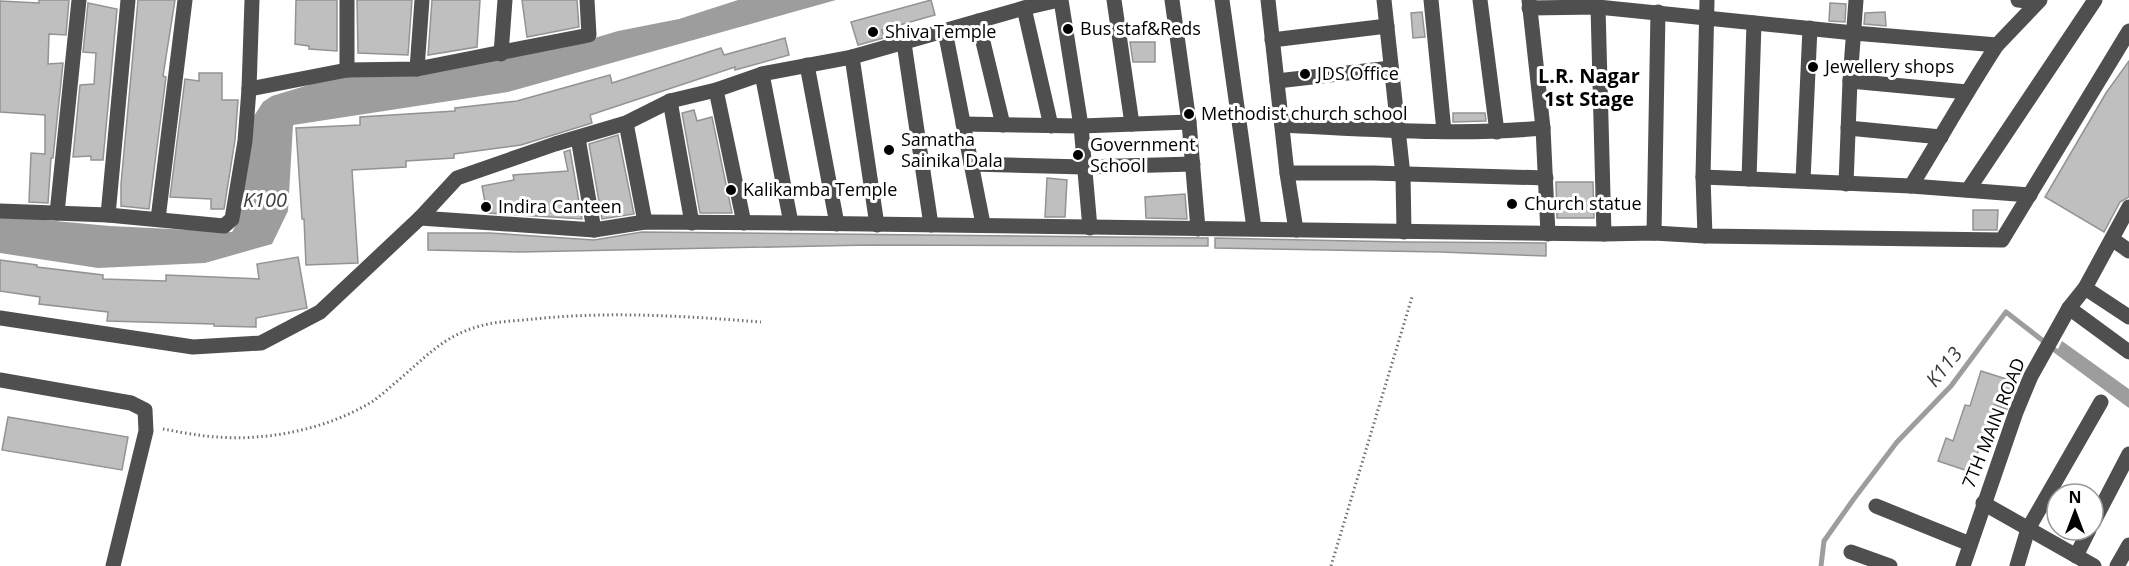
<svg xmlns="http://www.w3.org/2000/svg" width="2129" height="566" viewBox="0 0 2129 566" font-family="'Open Sans',sans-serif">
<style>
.water{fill:#9d9d9d}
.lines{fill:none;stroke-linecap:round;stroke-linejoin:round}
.stream{stroke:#9d9d9d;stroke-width:5}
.building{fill:#bfbfbf;stroke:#939393;stroke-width:1.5}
.path{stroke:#717171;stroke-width:3;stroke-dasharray:1.5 3;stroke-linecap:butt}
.minor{stroke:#4f4f4f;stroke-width:15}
.poi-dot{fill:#000;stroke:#fff;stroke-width:2}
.labels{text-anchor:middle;stroke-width:6;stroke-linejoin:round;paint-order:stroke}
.poi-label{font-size:18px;fill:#000;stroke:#fff;text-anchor:start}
.street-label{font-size:18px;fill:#000;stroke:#fff}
.neighbourhood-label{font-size:20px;font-weight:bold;fill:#000;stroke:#fff}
.water-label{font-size:20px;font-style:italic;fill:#3e3e3e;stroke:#fff}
</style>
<rect width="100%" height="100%" fill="#fff"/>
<g class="water">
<path d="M 738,0 L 836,0 L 508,92 L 293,125 L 288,211 L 272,244 L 205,263 L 98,268 L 0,253 L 0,216 L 110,226 L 232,232 L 239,220 L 252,119 L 263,102 L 272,96 L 325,80 L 564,47 L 618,31 L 679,19 Z"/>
<path d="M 2062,341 L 2129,389 L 2129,405 L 2057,351 Z"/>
</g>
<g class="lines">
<path class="stream" d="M 1821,566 L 1824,541 L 1853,500 L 1897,442 L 1951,386 L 2006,312 L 2060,354 L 2129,405"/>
</g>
<g class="building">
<path d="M 39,0 L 69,0 L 66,35 L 49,34 L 48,64 L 63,63 L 53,158 L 51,158 L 48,203 L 29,202 L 31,153 L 45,154 L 45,115 L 0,112 L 0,1 L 39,3 Z"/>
<path d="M 138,0 L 175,0 L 163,76 L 166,77 L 149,209 L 121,206 L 121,184 Z"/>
<path d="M 296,0 L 337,0 L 337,51 L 309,49 L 309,46 L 295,44 Z"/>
<path d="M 357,0 L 412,0 L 408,55 L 358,53 Z"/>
<path d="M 432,0 L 480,0 L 477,47 L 428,55 Z"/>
<path d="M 522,0 L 577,0 L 579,27 L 527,37 Z"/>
<path d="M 931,0 L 935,15 L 882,30 L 884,38 L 858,45 L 851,22 Z"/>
<path d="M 88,3 L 117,9 L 103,160 L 91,160 L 91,156 L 73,157 L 80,85 L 94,84 L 96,53 L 83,52 Z"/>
<path d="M 1830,3 L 1846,4 L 1845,22 L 1829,21 Z"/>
<path d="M 1422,12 L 1425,37 L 1413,38 L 1411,13 Z"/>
<path d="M 1885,12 L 1886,26 L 1864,24 L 1865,13 Z"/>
<path d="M 785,38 L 789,55 L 735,70 L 735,67 L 590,115 L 592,123 L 521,145 L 454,154 L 454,158 L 406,161 L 406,167 L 352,170 L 358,263 L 306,265 L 304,219 L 302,219 L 296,128 L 360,125 L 360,117 L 455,111 L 455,108 L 517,101 L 610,75 L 612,83 L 721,48 L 724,55 Z"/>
<path d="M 1130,42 L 1155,42 L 1155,62 L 1133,62 Z"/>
<path d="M 2129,61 L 2129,197 L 2120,202 L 2104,232 L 2045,197 L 2106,93 Z"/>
<path d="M 199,73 L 222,73 L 222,100 L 238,100 L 235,140 L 224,209 L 211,209 L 211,199 L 170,197 L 185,79 L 199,81 Z"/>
<path d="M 694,110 L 697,121 L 712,117 L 732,213 L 700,213 L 682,113 Z"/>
<path d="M 1453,113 L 1485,113 L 1486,121 L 1453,122 Z"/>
<path d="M 618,135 L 634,214 L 602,219 L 589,144 Z"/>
<path d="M 570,150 L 582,219 L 487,213 L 482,186 L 514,180 L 513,175 L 568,171 L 564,152 Z"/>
<path d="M 1047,178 L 1067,180 L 1065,217 L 1045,217 Z"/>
<path d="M 1556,182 L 1593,182 L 1594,218 L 1557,218 Z"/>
<path d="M 1185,194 L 1187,219 L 1146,218 L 1145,197 Z"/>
<path d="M 1973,210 L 1998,210 L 1997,230 L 1973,230 Z"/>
<path d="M 642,232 L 1208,238 L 1208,246 L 869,245 L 520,252 L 428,250 L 428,233 L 490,233 L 594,240 Z"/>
<path d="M 1215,238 L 1404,242 L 1546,243 L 1546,256 L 1440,252 L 1215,248 Z"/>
<path d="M 298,257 L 307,308 L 256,318 L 256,327 L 214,326 L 214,324 L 107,321 L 108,312 L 39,304 L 40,297 L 0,291 L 0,260 L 37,265 L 37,267 L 103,275 L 103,279 L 166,281 L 166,275 L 259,279 L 257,264 Z"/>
<path d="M 1981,371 L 2016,382 L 2007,409 L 1994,405 L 1971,472 L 1938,461 L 1946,438 L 1953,441 L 1965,405 L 1970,406 Z"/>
<path d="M 8,417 L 128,437 L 122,470 L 2,450 Z"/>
</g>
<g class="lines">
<g class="path">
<path d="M 163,429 C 180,432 199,436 217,437 C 268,441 326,429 370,403 C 378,398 387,390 395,383 C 423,360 442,336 480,326 C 497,321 517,321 534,319 C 610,311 684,316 761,322"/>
<path d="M 1331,566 L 1412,297"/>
</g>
<g class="minor">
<path d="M 252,0 L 249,89 L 347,70 L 417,69 L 589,35 L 587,0"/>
<path d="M 347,0 L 347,70"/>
<path d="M 1061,0 L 1081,126 L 1090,228"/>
<path d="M 1114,0 L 1132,124"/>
<path d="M 1172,0 L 1189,122 L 1198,229"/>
<path d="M 1222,0 L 1254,228"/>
<path d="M 1268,0 L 1287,173 L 1296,230"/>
<path d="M 1384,0 L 1403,175 L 1404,232"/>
<path d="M 1431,0 L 1444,131"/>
<path d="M 1480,0 L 1497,132"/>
<path d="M 1529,0 L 1543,128 L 1548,234"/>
<path d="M 2018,0 L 2037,2"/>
<path d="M 1598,7 L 1604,234"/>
<path d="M 1024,8 L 1051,126"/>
<path d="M 1529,8 L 1598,7 L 1854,33 L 1997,45 L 2040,0"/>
<path d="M 978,21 L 1003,125"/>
<path d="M 945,31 L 983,224"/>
<path d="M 1272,40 L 1387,26"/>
<path d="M 904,43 L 931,225"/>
<path d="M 1997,45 C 1967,91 1940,139 1911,186 L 2030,195"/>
<path d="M 501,54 L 505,0"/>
<path d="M 852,57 L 877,225"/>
<path d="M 807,65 L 837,224"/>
<path d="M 417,69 L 422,0"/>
<path d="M 762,74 L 791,223"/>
<path d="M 1277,81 L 1391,68"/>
<path d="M 1850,81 L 1967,92"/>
<path d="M 716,90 L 744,223"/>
<path d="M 670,101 L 692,223"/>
<path d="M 626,123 L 645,222"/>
<path d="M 963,124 L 1081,126 L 1189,122"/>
<path d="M 1282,125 C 1369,129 1456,136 1543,128"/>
<path d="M 1848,128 L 1941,137"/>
<path d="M 578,138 L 594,230"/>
<path d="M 971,164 L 1084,167 L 1193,164"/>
<path d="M 1287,173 L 1373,173 L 1546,178"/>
<path d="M 1703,177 L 1911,186"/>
<path d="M 1749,179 L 1754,23"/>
<path d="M 1803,180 L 1810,28"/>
<path d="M 1846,184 L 1850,81 L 1856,0"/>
<path d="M 1968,190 L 2095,0"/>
<path d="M 0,211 L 108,215 L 224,226 L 232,219 L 245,141 L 249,89"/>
<path d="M 57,213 L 79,0"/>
<path d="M 108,215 L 128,0"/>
<path d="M 420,218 L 594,230 L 645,222 L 791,223 L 1604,234 L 1654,233 L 1705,236 L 2002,240 L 2129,31"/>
<path d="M 158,219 L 185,0"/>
<path d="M 1654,233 L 1658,12"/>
<path d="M 1705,236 L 1703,177 L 1707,0"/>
<path d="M 2112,239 L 2129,251"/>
<path d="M 2085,288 L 2129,317"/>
<path d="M 2069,308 L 2129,352"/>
<path d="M 0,318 L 193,347 L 261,343 L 320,312 L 420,218 L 457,178 L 555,144 L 626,123 L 670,101 L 716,90 L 762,74 L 852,57 L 1024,8 L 1059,0"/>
<path d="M 0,380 L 131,403 L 145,410 L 146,431 L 113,566"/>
<path d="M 1983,503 L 2094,566"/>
<path d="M 1876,506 L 1970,544"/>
<path d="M 2093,523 L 2129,454"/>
<path d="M 1851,552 L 1890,566"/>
<path d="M 2076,556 L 2089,530"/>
<path d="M 1963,566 L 2016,412 L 2031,376 L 2069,308 L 2085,288 L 2129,207"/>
<path d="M 2017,566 L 2028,529 L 2101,402"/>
<path d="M 2117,566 L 2129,545"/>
</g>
</g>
<g class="poi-dot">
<circle cx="1068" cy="29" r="6"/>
<circle cx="873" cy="32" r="6"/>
<circle cx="1813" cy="67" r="6"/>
<circle cx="1305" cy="74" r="6"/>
<circle cx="1189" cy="114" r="6"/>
<circle cx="889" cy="150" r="6"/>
<circle cx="1078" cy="155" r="6"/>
<circle cx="731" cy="190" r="6"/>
<circle cx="1512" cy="204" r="6"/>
<circle cx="486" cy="207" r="6"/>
</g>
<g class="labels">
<g class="poi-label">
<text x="1080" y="35">Bus staf&amp;Reds</text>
<text x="885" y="38">Shiva Temple</text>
<text x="1825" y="73">Jewellery shops</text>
<text x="1317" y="80">JDS Office</text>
<text x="1201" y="120">Methodist church school</text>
<text x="901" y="146">Samatha<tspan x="901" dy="21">Sainika Dala</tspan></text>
<text x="1090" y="151">Government<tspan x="1090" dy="21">School</tspan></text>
<text x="743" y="196">Kalikamba Temple</text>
<text x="1524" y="210">Church statue</text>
<text x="498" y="213">Indira Canteen</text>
</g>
<g class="street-label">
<text transform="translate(1994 423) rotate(-68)" y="6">7TH MAIN ROAD</text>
</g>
<g class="neighbourhood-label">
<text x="1589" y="83">L.R. Nagar<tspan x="1589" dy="23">1st Stage</tspan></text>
</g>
<g class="water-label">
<text x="265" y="207">K100</text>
<text transform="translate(1944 367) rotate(-51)" y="7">K113</text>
</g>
</g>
<g transform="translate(2075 512)"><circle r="28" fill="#ffffff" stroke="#999999" stroke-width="1.5"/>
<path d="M0-4.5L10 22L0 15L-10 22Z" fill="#000000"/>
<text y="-9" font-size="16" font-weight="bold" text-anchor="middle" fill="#000000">N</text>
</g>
</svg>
